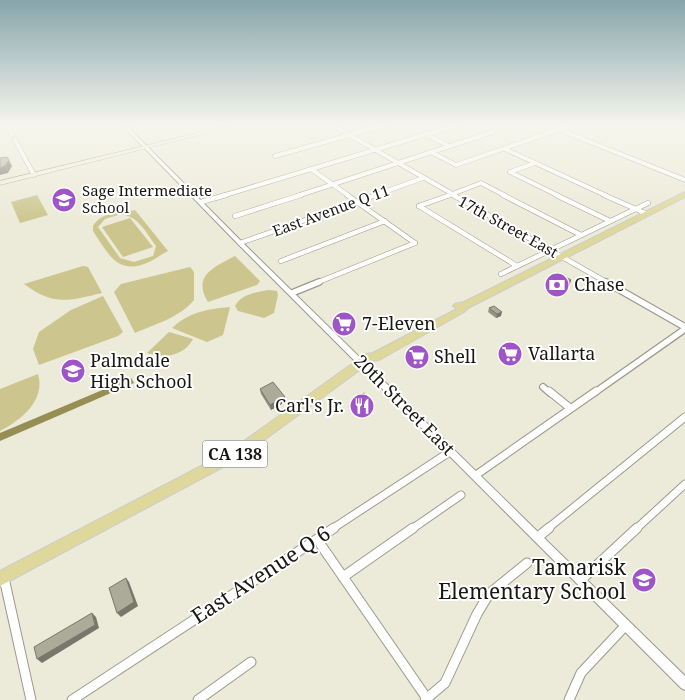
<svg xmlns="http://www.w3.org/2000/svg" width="685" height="700" viewBox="0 0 685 700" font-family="'Noto Serif',serif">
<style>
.green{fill:#ccc58e;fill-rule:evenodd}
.water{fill:#968e52}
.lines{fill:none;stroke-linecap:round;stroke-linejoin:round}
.minor-far4-casing{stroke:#9c9a8a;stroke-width:5}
.minor-far3-casing{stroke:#9c9a8a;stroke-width:5.5}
.minor-far2-casing{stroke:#9c9a8a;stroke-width:8}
.minor-far1-casing{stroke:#9c9a8a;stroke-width:9}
.minor-casing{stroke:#9c9a8a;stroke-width:11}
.tertiary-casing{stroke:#9c9a8a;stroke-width:2}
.secondary-casing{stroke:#9c9a8a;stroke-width:1}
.trunk-casing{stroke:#cccccb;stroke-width:2}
.minor-far4{stroke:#fff;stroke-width:4}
.minor-far3{stroke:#fff;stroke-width:4.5}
.minor-far2{stroke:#fff;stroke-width:5.5}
.minor-far1{stroke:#fff;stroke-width:7}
.minor{stroke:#fff;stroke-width:9}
.tertiary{fill:#fff;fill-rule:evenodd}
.secondary{fill:#f3f0da;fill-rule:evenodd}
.trunk{fill:#dfd89c;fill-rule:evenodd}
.wall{fill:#949284}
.shaded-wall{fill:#78776b}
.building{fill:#acaa99;stroke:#78776b}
.labels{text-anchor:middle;stroke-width:4;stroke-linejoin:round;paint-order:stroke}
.far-poi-label{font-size:15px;fill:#181711;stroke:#fff;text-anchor:start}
.far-street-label{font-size:15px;fill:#181711;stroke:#fff}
.shield{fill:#fff;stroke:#5d5d58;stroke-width:1}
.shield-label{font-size:16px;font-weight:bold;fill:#181711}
.poi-label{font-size:18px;fill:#181711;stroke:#fff;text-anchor:start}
.street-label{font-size:18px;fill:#181711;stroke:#fff}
.near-poi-label{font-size:21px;fill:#181711;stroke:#fff;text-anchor:end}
.near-street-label{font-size:21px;fill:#181711;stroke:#fff}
</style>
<rect width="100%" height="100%" fill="#ecead8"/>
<g class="green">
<path d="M 37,195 L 48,215 L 20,223 L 11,202 Z"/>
<path d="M 135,210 L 168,251 C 161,254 158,258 151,261 C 118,277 109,255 93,231 L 93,226 C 103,210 119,215 135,210 ZM 118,215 C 137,213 146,233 156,246 L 153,256 L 134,262 L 120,258 L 98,227 L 105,219 Z"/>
<path d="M 130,218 L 153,247 L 123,257 L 102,227 Z"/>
<path d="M 235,256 L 260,281 L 257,285 L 208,302 C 192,276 214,267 235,256 Z"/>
<path d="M 83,266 L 88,267 L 102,293 C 68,301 54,306 24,284 Z"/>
<path d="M 190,267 L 194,272 L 194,300 C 179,318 155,324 135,333 L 114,292 L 121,284 Z"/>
<path d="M 269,290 L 277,291 L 278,295 L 274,313 L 264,318 L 238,311 L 235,306 C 241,294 257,292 269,290 Z"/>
<path d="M 103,296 L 123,332 L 118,336 L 39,365 L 33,349 L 39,332 L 71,310 Z"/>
<path d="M 230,307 L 223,335 L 207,342 L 172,328 C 189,312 208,309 230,307 Z"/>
<path d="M 169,332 L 193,339 C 183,357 165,358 147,353 Z"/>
<path d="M 38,374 C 46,400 21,420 0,431 L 0,389 Z"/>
</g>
<path class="water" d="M 131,378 L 134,383 L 0,441 L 0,433 Z"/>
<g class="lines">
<defs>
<g id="minor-far4">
<path d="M 7,125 L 12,135"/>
<path d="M 332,125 L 456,196"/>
<path d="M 548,125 L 685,180"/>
<path d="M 426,134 L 449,146"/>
<path d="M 15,140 L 34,175"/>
<path d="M 505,149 L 607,196"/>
<path d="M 431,152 L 456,165 L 572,125"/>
<path d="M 275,156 L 385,125"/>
<path d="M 311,169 L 349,196"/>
<path d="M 510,172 L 559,196"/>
<path d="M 510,172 L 535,163"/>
<path d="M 222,196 L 457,125"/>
<path d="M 297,196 L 493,132"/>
<path d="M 373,196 L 423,178"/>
<path d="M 447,196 L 481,183 L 506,196"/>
</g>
<g id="minor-far3">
<path d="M 347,195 L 415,243"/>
<path d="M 453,195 L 608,283"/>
<path d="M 503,195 L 581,235"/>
<path d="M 556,195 L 610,221"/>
<path d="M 604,195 L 647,214"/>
<path d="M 201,202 L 226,195"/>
<path d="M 419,206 L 450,195"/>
<path d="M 419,206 L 517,266"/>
<path d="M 235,216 L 301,195"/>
<path d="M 240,243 L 376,195"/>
<path d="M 281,261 L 385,221"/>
<path d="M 501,274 L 648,203"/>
<path d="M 316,283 L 415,243"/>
</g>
<g id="minor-far2">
<path d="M 606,282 L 685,327"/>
<path d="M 292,293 L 319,282"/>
<path d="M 543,387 L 550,393"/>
<path d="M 594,393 L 685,329"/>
</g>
<g id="minor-far1">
<path d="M 549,391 L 570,408"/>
<path d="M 476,475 L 596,391"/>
<path d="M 332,529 L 451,451"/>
<path d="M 412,529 L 461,495"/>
<path d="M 547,529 L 685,417"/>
<path d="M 636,529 L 685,484"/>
</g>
<g id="minor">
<path d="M 538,537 L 549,528"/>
<path d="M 321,545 L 428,700"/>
<path d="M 343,577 L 413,528"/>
<path d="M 4,578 L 31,700"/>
<path d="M 581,580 L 637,528"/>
<path d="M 72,700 L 334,528"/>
<path d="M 198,700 L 251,662"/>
<path d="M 425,700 L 445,683 L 477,614 L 489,594 L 527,563"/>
<path d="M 569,700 L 581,673 L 626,625"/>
</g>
<path id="tertiary" d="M 122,125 L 126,125 L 242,242 L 685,676 L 685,690 L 681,688 L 238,244 Z"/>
<path id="secondary" d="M 231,125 L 239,125 L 0,185 L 0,181 Z"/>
<path id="trunk" d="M 685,192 L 685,197 L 468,308 L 464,312 L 379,360 L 372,361 L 238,459 L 0,586 L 0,571 L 230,451 L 366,354 L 373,353 L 457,309 L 453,306 L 455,304 L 464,302 Z"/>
</defs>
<use href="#minor-far4" class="minor-far4-casing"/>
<use href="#minor-far3" class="minor-far3-casing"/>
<use href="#minor-far2" class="minor-far2-casing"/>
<use href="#minor-far1" class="minor-far1-casing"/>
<use href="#minor" class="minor-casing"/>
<use href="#tertiary" class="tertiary-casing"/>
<use href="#secondary" class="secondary-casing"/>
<use href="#trunk" class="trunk-casing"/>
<use href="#minor-far4" class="minor-far4"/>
<use href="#minor-far3" class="minor-far3"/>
<use href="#minor-far2" class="minor-far2"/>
<use href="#minor-far1" class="minor-far1"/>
<use href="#minor" class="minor"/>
<use href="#tertiary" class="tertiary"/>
<use href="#secondary" class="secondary"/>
<use href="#trunk" class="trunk"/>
</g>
<g class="wall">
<path d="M 547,279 L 571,280 L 569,286 L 558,292 L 545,284 Z"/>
<path d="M 489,308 L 501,316 L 496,318 L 488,312 Z"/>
<path d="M 260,389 L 285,402 L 271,410 L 261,394 Z"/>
<path d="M 352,399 L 372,402 L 372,407 L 360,414 L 352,404 Z"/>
</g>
<g class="shaded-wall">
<path d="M 9,160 L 12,166 L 8,173 L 0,175 L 0,168 Z"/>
<path d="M 571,280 L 569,286 L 558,292 L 560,287 Z"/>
<path d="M 502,312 L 501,316 L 496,318 L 497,314 Z"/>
<path d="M 285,397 L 285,402 L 271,410 L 270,405 Z"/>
<path d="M 372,402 L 372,407 L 360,414 L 360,408 Z"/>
<path d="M 126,578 L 129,582 L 138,606 L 121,617 L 117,613 Z"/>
<path d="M 92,613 L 96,617 L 99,628 L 42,663 L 37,659 Z"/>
</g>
<g class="building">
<path d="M 7,157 L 9,160 L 5,166 L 0,168 L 0,158 Z"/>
<path d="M 558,273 L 571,280 L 560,287 L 547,279 Z"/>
<path d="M 494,306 L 502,312 L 497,314 L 489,308 Z"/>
<path d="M 273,382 L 285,397 L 270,405 L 260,389 Z"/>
<path d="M 364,393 L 372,402 L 360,408 L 352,399 Z"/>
<path d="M 126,578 L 134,602 L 117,613 L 109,588 Z"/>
<path d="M 92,613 L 95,625 L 37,659 L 34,647 Z"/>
</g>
<linearGradient id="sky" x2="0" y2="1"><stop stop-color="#87a5ac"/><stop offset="0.56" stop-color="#f6f6ed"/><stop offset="1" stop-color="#f6f6ed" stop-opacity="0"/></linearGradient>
<rect width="685" height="223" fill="url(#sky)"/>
<defs>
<symbol id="school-disc" viewBox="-11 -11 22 22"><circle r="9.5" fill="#9f55c8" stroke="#fff"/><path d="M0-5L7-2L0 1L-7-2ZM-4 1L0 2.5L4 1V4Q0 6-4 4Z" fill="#fff"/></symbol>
<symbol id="bank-disc" viewBox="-11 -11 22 22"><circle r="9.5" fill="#9f55c8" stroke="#fff"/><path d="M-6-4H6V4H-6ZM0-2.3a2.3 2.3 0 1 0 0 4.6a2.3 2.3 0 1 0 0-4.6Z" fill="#fff"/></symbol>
<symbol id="supermarket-disc" viewBox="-11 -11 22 22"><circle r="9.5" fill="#9f55c8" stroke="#fff"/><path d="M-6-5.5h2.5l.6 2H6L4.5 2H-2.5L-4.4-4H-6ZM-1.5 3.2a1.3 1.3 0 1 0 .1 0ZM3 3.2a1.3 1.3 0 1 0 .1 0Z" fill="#fff"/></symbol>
<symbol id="restaurant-disc" viewBox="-11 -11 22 22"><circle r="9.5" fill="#9f55c8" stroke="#fff"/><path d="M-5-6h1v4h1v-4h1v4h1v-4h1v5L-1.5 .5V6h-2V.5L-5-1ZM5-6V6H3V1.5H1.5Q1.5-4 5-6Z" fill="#fff"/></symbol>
</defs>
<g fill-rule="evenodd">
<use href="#school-disc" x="50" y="186" width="28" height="28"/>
<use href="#bank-disc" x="543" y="271" width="28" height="28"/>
<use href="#supermarket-disc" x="330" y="310" width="28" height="28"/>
<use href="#supermarket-disc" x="496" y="340" width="28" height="28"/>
<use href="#supermarket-disc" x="403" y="343" width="28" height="28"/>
<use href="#school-disc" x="59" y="357" width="28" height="28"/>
<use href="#restaurant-disc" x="348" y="392" width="28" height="28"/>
<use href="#school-disc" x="630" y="566" width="28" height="28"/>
</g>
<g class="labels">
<g class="far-poi-label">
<text x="82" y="196">Sage Intermediate<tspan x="82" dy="17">School</tspan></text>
</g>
<g class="far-street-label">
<text transform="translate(331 211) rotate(-20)" y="5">East Avenue Q 11</text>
<text transform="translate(508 227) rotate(29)" y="5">17th Street East</text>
</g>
<rect class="shield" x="202.5" y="440.5" width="65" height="27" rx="4"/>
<g class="shield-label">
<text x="235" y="460">CA 138</text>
</g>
<g class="poi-label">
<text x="574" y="291">Chase</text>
<text x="362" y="330">7-Eleven</text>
<text x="528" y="360">Vallarta</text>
<text x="434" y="363">Shell</text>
<text x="90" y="367">Palmdale<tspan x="90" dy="21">High School</tspan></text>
<text x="344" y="412" text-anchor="end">Carl's Jr.</text>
</g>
<g class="street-label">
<text transform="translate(404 405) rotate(45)" y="6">20th Street East</text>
</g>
<g class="near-poi-label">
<text x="626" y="575">Tamarisk<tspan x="626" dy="24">Elementary School</tspan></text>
</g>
<g class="near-street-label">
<text transform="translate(261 575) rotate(-33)" y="7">East Avenue Q 6</text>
</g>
</g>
</svg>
